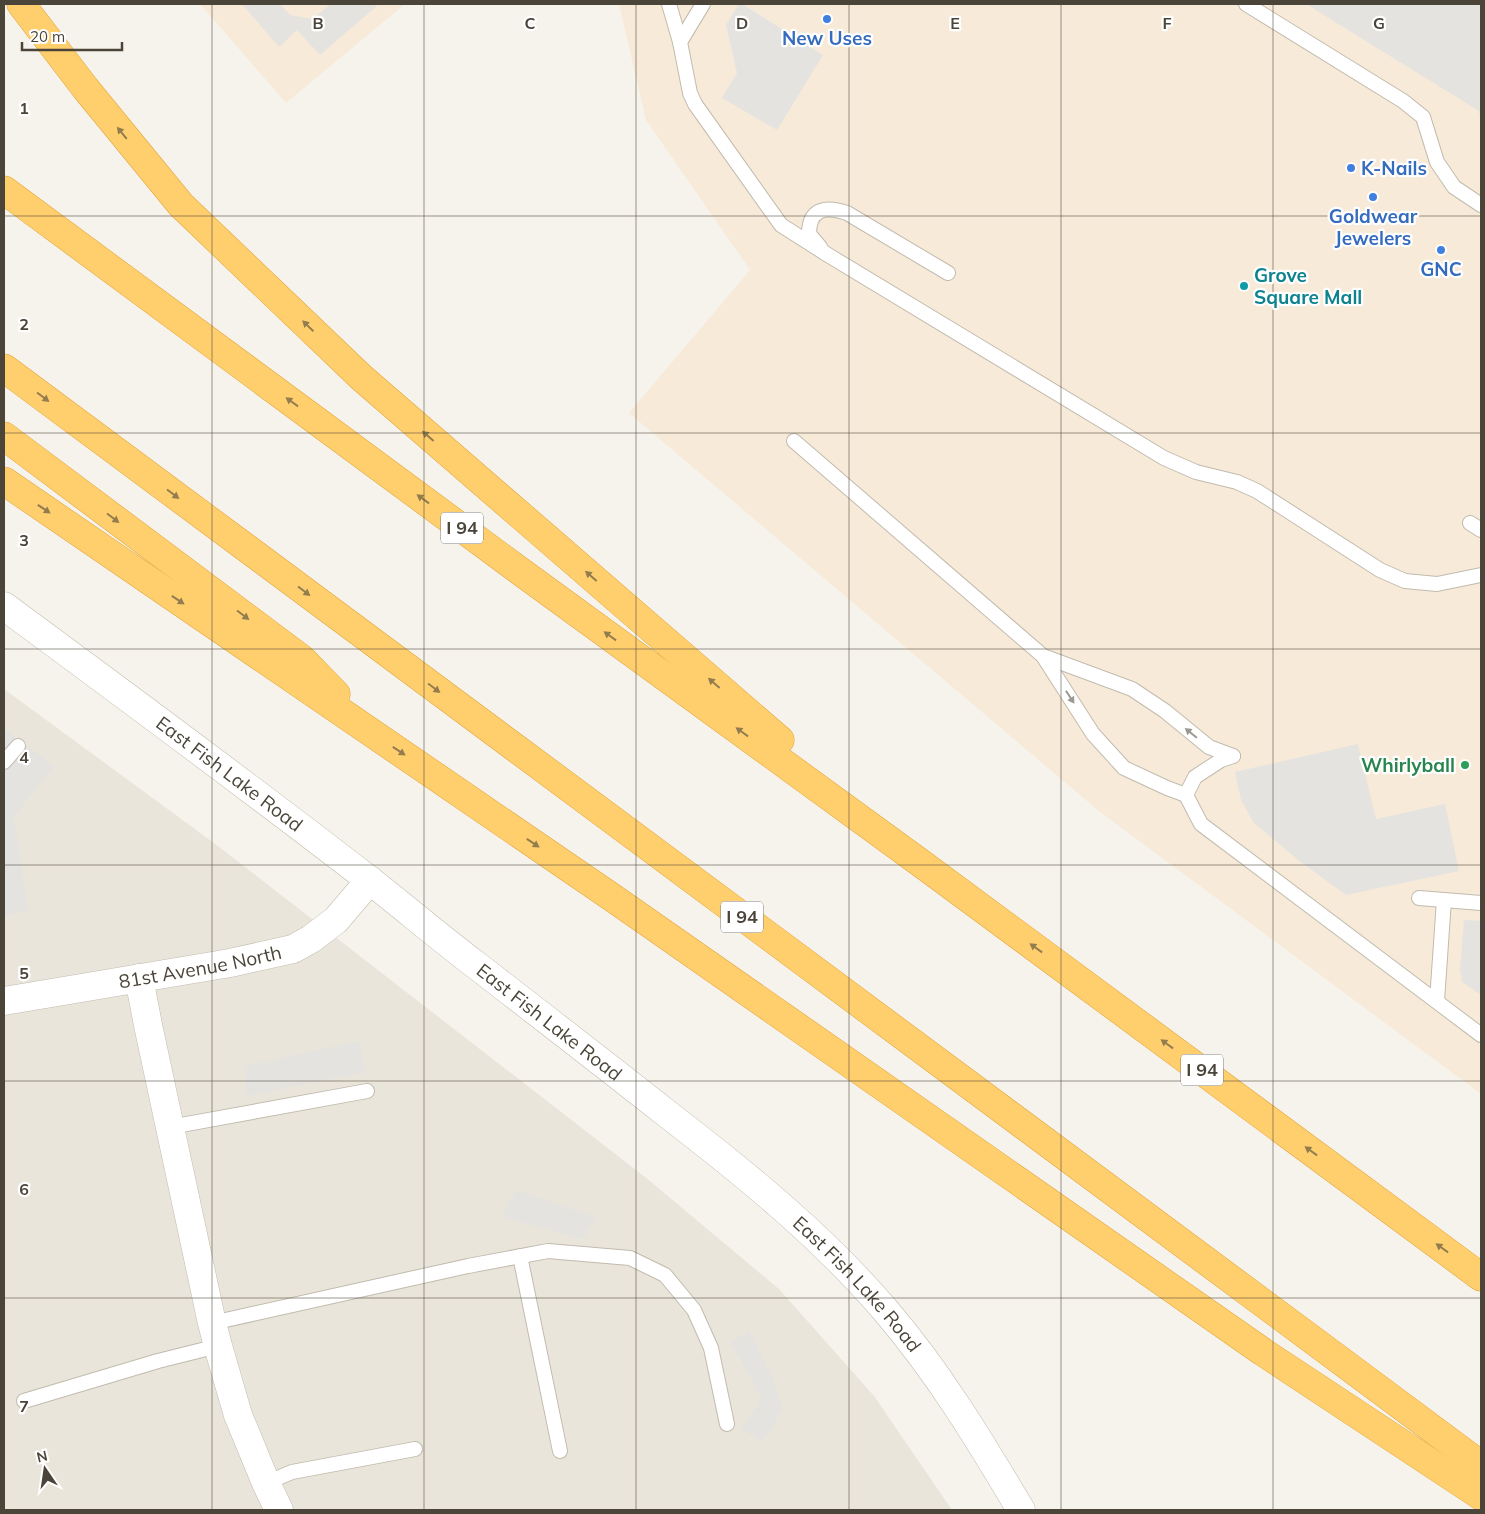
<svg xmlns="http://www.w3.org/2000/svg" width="1485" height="1514" viewBox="0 0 1485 1514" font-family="Mulish,sans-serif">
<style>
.residential{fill:#eae5da}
.commercial{fill:#f7ead8}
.parking{fill:#e5e3e0}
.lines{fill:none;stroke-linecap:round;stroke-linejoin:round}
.service-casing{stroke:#c2bbae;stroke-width:16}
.minor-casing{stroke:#c2bbae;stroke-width:29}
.tertiary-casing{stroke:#c2bbae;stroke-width:29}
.motorway-casing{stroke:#e0a43c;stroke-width:29}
.service{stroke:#fff;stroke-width:14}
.minor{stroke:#fff;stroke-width:28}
.tertiary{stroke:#fff;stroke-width:28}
.motorway{stroke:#ffcf6e;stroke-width:28}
.oneway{fill:#937c4e}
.oneway2{fill:#9c9892}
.grid{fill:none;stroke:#4b4439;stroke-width:1;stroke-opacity:0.55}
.shop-dot{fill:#3f7fe0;stroke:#fff;stroke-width:2}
.culture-dot{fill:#0f9aa8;stroke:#fff;stroke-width:2}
.leisure-dot{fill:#2e9e5b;stroke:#fff;stroke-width:2}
.labels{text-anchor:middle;stroke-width:4.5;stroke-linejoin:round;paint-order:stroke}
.shield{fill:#fff;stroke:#817c74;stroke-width:1}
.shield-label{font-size:18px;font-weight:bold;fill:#4b4439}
.shop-label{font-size:19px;font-weight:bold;fill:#366cbe;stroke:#fff}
.culture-label{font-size:19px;font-weight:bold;fill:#0d838f;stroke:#fff;text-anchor:start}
.leisure-label{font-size:19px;font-weight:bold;fill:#27864d;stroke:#fff;text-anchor:end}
.street-label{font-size:19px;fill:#4b4439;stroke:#fff}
.grid-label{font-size:16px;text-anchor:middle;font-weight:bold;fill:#4b4439;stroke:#fff;stroke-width:4.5;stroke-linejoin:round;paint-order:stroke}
</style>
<rect width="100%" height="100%" fill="#f6f3ec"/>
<path class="residential" d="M 4,689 L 214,843 L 645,1177 L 779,1289 L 874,1396 L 952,1510 L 4,1510 Z"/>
<g class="commercial">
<path d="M 200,4 L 405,4 L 286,103 Z"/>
<path d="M 619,4 L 1481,4 L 1481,1094 L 1100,812 L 629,413 L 750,270 L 646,120 Z"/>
</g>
<g class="parking">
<path d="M 242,4 L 280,4 L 290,15 L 312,19 L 331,4 L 379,4 L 320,55 L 297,30 L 279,47 Z"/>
<path d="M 739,4 L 742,4 L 823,55 L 777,130 L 722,98 L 737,73 L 726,25 Z"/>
<path d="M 1306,4 L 1481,4 L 1481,121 L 1479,111 Z"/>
<path d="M 4,729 L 54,766 L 14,816 L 28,911 L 4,916 Z"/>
<path d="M 1358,744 L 1376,819 L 1445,804 L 1459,871 L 1346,895 L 1298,860 L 1254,823 L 1241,800 L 1235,772 Z"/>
<path d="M 1464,920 L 1481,921 L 1481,995 L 1462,982 L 1460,969 Z"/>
<path d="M 360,1041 L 365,1072 L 247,1096 L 244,1066 Z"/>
<path d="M 516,1190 L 596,1217 L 583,1239 L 502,1217 Z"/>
<path d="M 749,1331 L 772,1377 L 783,1409 L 763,1442 L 741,1429 L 757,1406 L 761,1397 L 730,1342 Z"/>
</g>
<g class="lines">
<defs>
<g id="service">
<path d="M 669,4 L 680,42 L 690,93 L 695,104 L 781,225 L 828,255 L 1164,458 L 1196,472 L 1237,482 L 1257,491 L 1380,570 L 1405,581 L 1437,584 L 1481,575"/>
<path d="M 1246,4 L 1403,101 L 1423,117 L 1437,162 L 1454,187 L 1481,205"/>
<path d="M 680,42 L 703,4"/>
<path d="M 820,247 L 809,234 C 809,208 826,206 847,213 L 948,273"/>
<path d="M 794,441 L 1043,656 L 1093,734 L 1124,768 L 1167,788 L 1186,795"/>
<path d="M 1470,523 L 1481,530"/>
<path d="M 1043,656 L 1132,689 L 1165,711 L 1209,747 L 1233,756"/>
<path d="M 1233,756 L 1221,760 L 1195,777 L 1186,795 L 1201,824 L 1481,1035"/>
<path d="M 4,762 L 18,746"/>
<path d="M 1419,898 L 1481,903"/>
<path d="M 1437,1001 L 1444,900"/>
<path d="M 170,1127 L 367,1091"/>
<path d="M 520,1256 L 560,1451"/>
<path d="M 212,1323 L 468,1266 L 548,1251 L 630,1258 L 665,1275 L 694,1310 L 711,1348 L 727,1424"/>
<path d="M 24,1401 L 158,1361 L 218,1346"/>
<path d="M 266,1483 L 292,1472 L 415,1449"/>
</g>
<g id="minor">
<path d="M 139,978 L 148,1025 L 212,1323 L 218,1346 L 238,1415 L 266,1483 L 279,1510"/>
<path id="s1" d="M 4,1001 L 230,963 L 293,949 L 311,939 L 336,920 L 370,880"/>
</g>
<g id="tertiary">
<path id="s2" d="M 4,606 C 126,696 248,786 368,879 C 404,907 439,937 476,965 C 539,1014 603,1063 666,1113 C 744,1173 822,1236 886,1311 C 939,1373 980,1441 1021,1510"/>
</g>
<g id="motorway">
<path d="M 21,4 L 86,89 L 181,205 L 362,378 L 780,740"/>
<path d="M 4,190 L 524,574 L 922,864 L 1481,1277"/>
<path d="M 4,368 L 1481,1465"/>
<path d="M 4,436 L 302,659 L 336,694"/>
<path d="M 4,481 L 613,898 L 1263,1352 L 1481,1496"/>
</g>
</defs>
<use href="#service" class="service-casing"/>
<use href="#minor" class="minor-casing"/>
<use href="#tertiary" class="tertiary-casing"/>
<use href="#motorway" class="motorway-casing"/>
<use href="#service" class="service"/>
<use href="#minor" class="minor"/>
<use href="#tertiary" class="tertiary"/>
<use href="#motorway" class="motorway"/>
</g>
<defs><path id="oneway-solid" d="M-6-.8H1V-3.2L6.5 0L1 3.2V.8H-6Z" transform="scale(1.25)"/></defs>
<g class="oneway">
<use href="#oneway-solid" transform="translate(122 133) rotate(-129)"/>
<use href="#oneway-solid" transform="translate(308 326) rotate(-136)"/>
<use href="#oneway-solid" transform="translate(43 397) rotate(37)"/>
<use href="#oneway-solid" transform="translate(292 402) rotate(-144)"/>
<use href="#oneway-solid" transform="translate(428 436) rotate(-139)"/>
<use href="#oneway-solid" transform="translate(173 494) rotate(37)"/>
<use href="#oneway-solid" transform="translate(423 499) rotate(-144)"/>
<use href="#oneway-solid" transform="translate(44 509) rotate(34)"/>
<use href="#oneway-solid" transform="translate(113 518) rotate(37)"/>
<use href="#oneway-solid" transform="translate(591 576) rotate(-139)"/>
<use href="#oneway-solid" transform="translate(304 591) rotate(37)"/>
<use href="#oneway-solid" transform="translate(178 600) rotate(34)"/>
<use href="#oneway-solid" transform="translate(243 615) rotate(37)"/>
<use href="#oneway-solid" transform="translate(610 636) rotate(-144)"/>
<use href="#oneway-solid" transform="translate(714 683) rotate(-139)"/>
<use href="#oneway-solid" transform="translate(434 688) rotate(37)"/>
<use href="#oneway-solid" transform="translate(742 732) rotate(-144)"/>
<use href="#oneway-solid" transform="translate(399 751) rotate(34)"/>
<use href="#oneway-solid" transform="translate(533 843) rotate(34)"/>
<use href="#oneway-solid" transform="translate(1036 948) rotate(-144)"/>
<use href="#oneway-solid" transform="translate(1167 1044) rotate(-144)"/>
<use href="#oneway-solid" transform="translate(1311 1151) rotate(-144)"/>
<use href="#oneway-solid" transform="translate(1442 1248) rotate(-144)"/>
</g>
<g class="oneway2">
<use href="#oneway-solid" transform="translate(1070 697) rotate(57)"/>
<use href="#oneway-solid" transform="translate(1191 733) rotate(-141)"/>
</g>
<path class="grid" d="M 212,4 L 212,1510M 424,4 L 424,1510M 636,4 L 636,1510M 849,4 L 849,1510M 1061,4 L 1061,1510M 1273,4 L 1273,1510M 4,216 L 1481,216M 4,433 L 1481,433M 4,649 L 1481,649M 4,865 L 1481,865M 4,1081 L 1481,1081M 4,1298 L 1481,1298"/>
<g class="shop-dot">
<circle cx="827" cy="19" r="5"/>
<circle cx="1351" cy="168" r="5"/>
<circle cx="1373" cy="197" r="5"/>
<circle cx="1441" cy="250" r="5"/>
</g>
<circle class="culture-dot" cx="1244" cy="286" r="5"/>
<circle class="leisure-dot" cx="1465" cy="765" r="5"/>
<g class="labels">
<g class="shield">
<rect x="441" y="512.5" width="42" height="31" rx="4"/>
<rect x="721" y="901.5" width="42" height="31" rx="4"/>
<rect x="1181" y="1054.5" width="42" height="31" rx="4"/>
</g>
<g class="shield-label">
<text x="462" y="534">I 94</text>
<text x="742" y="923">I 94</text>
<text x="1202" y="1076">I 94</text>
</g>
<g class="shop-label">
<text x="827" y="45">New Uses</text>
<text x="1361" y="175" text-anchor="start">K-Nails</text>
<text x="1373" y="223">Goldwear<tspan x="1373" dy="22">Jewelers</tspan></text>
<text x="1441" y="276">GNC</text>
</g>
<g class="culture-label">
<text x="1254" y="282">Grove<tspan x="1254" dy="22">Square Mall</tspan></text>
</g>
<g class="leisure-label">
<text x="1455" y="772">Whirlyball</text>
</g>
<g class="street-label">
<text dy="7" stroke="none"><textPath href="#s2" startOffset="281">East Fish Lake Road</textPath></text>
<text dy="7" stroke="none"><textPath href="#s1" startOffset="199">81st Avenue North</textPath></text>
<text dy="7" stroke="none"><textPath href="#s2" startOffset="686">East Fish Lake Road</textPath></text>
<text dy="7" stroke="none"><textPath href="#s2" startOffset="1091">East Fish Lake Road</textPath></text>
</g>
</g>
<g class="grid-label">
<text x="318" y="29">B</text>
<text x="530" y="29">C</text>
<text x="742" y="29">D</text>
<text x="955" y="29">E</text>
<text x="1167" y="29">F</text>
<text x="1379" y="29">G</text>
<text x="24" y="114">1</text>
<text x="24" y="330">2</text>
<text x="24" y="546">3</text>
<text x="24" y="763">4</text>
<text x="24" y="979">5</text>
<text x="24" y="1195">6</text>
<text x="24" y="1412">7</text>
</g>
<rect width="1485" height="1514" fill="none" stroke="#4b4439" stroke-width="10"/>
<g transform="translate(45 1469) rotate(347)" stroke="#ffffff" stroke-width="4" paint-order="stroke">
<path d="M0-4L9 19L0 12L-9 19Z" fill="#4b4439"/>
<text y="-8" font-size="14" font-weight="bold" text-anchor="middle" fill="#4b4439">N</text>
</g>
<path d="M22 42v8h100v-8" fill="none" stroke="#4b4439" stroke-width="2.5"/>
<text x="30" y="42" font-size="15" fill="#4b4439" stroke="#ffffff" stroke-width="4" paint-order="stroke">20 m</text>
</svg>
